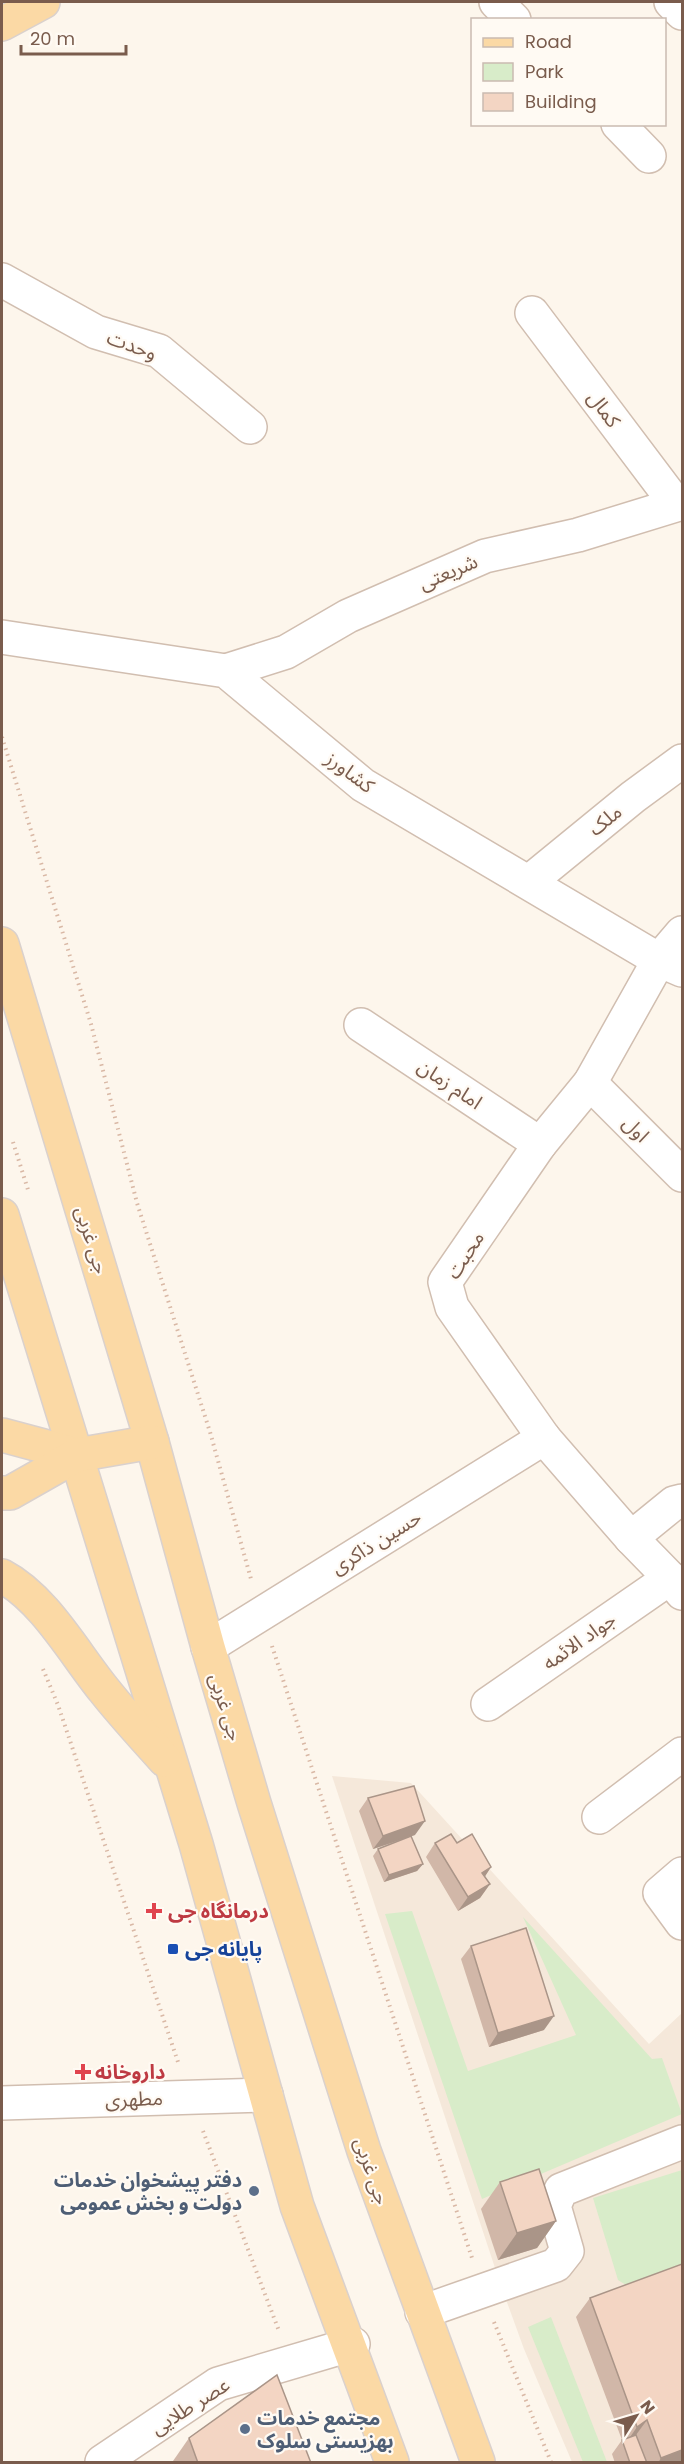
<svg xmlns="http://www.w3.org/2000/svg" width="684" height="2464" viewBox="0 0 684 2464" font-family="Poppins,'Noto Sans Arabic',sans-serif">
<style>
.residential{fill:#f5e8da}
.green{fill:#d8ecc9}
.lines{fill:none;stroke-linecap:round;stroke-linejoin:round}
.minor-casing{stroke:#d1beb0;stroke-width:36}
.major-casing{stroke:#dad1cd;stroke-width:36}
.path{stroke:#d9b8a5;stroke-width:4;stroke-dasharray:1.5 4.5;stroke-linecap:butt}
.minor{stroke:#fff;stroke-width:33}
.major{stroke:#fbd9a5;stroke-width:33}
.wall{fill:#d1b7a8}
.shaded-wall{fill:#aa9588}
.building{fill:#f3d5c3;stroke:#aa9588;stroke-width:1.5}
.health-dot{fill:#e0444e;stroke:#fffaf3;stroke-width:2}
.transit-dot{fill:#1a4fb4;stroke:#fffaf3;stroke-width:2}
.service-dot{fill:#5c6f8a;stroke:#fffaf3;stroke-width:2}
.labels{text-anchor:middle;stroke-width:4.5;stroke-linejoin:round;paint-order:stroke}
.street-label{font-size:20px;fill:#7a5c4d;stroke:#fffaf3}
.health-label{font-size:20px;font-weight:bold;fill:#be3a42;stroke:#fffaf3;text-anchor:start}
.transit-label{font-size:20px;font-weight:bold;fill:#164399;stroke:#fffaf3;text-anchor:start}
.service-label{font-size:20px;font-weight:bold;fill:#4e5e75;stroke:#fffaf3;text-anchor:end}
</style>
<rect width="100%" height="100%" fill="#fdf6ec"/>
<path class="residential" d="M 332,1776 L 411,1783 L 649,2044 L 682,2013 L 682,2462 L 572,2462 L 524,2349 L 500,2283 Z"/>
<g class="green">
<path d="M 412,1911 L 468,2071 L 576,2035 L 523,1917 L 652,2059 L 662,2058 L 682,2114 L 482,2199 L 385,1914 Z"/>
<path d="M 682,2170 L 682,2270 L 629,2287 L 618,2280 L 593,2198 Z"/>
<path d="M 551,2317 L 607,2462 L 583,2462 L 528,2327 Z"/>
</g>
<g class="lines">
<defs>
<g id="minor">
<path d="M 496,2 L 514,20"/>
<path d="M 671,2 L 682,13"/>
<path d="M 618,124 L 649,156"/>
<path d="M 2,280 L 96,332 L 159,351 L 250,427"/>
<path d="M 532,313 L 676,504"/>
<path d="M 2,637 L 226,671 L 363,785 L 659,960 L 682,970"/>
<path d="M 226,671 L 286,652 L 348,616 L 485,556 L 578,535 L 682,503"/>
<path d="M 529,882 L 633,797 L 682,761"/>
<path d="M 682,933 L 659,960 L 590,1083 L 540,1144 L 445,1282 L 452,1307 L 544,1438 L 631,1538 L 670,1578 L 682,1593"/>
<path d="M 361,1025 L 540,1144"/>
<path d="M 590,1083 L 682,1175"/>
<path d="M 631,1538 L 674,1503 L 682,1501"/>
<path d="M 208,1647 L 544,1438"/>
<path d="M 488,1704 L 670,1578"/>
<path d="M 599,1817 L 682,1754"/>
<path d="M 682,1874 L 660,1893 L 682,1923"/>
<path d="M 2,2103 L 266,2095"/>
<path d="M 422,2312 L 556,2265 L 567,2251 L 554,2206 L 561,2190 L 682,2142"/>
<path d="M 102,2462 L 218,2384 L 353,2344"/>
</g>
<g id="major">
<path d="M 2,24 L 43,2"/>
<path d="M 2,944 L 152,1442 L 208,1647 L 254,1803 L 364,2151 L 478,2462"/>
<path d="M 2,1215 L 196,1844 L 297,2206 L 392,2462"/>
<path d="M 2,1435 L 77,1455"/>
<path d="M 2,1493 L 10,1493 L 77,1455 L 152,1442"/>
<path d="M 2,1576 C 44,1598 74,1653 104,1690 C 123,1714 144,1737 165,1760"/>
</g>
</defs>
<use href="#minor" class="minor-casing"/>
<use href="#major" class="major-casing"/>
<g class="path">
<path d="M 2,737 L 91,1024 L 137,1203 L 210,1432 L 251,1579"/>
<path d="M 13,1142 L 29,1193"/>
<path d="M 272,1646 L 472,2258"/>
<path d="M 43,1669 L 58,1705 L 179,2065"/>
<path d="M 203,2131 L 279,2331"/>
<path d="M 494,2322 L 551,2462"/>
</g>
<use href="#minor" class="minor"/>
<use href="#major" class="major"/>
</g>
<g class="wall">
<path d="M 368,1798 L 415,1835 L 411,1836 L 423,1864 L 417,1871 L 384,1882 L 373,1856 L 378,1849 L 411,1837 L 373,1849 L 359,1811 Z"/>
<path d="M 435,1843 L 457,1843 L 491,1867 L 485,1876 L 490,1884 L 480,1898 L 458,1911 L 426,1857 Z"/>
<path d="M 471,1946 L 544,2030 L 489,2047 L 461,1959 Z"/>
<path d="M 500,2182 L 556,2221 L 537,2248 L 498,2260 L 481,2209 Z"/>
<path d="M 590,2298 L 682,2463 L 615,2463 L 612,2454 L 622,2440 L 576,2317 Z"/>
<path d="M 189,2438 L 311,2463 L 173,2463 L 173,2461 Z"/>
</g>
<g class="shaded-wall">
<path d="M 425,1821 L 415,1835 L 373,1849 L 383,1836 Z"/>
<path d="M 423,1864 L 417,1871 L 384,1882 L 389,1875 Z"/>
<path d="M 491,1867 L 482,1881 L 482,1873 Z"/>
<path d="M 490,1884 L 480,1898 L 458,1911 L 468,1897 Z"/>
<path d="M 554,2016 L 544,2030 L 489,2047 L 498,2033 Z"/>
<path d="M 556,2221 L 537,2248 L 498,2260 L 517,2233 Z"/>
<path d="M 647,2420 L 633,2439 L 624,2446 L 637,2427 Z"/>
<path d="M 682,2450 L 682,2463 L 658,2463 L 661,2458 Z"/>
</g>
<g class="building">
<path d="M 414,1786 L 425,1821 L 383,1836 L 368,1798 Z"/>
<path d="M 451,1834 L 457,1843 L 472,1834 L 491,1867 L 482,1873 L 490,1884 L 468,1897 L 435,1843 Z"/>
<path d="M 411,1836 L 423,1864 L 389,1875 L 378,1849 Z"/>
<path d="M 526,1928 L 554,2016 L 498,2033 L 471,1946 Z"/>
<path d="M 539,2169 L 556,2221 L 517,2233 L 500,2182 Z"/>
<path d="M 682,2264 L 682,2450 L 661,2458 L 647,2420 L 637,2427 L 590,2298 Z"/>
<path d="M 277,2375 L 311,2463 L 198,2463 L 189,2438 Z"/>
<path d="M 636,2435 L 647,2463 L 630,2463 L 622,2440 Z"/>
</g>
<g class="health-dot">
<path d="M151 1902h6v6h6v6h-6v6h-6v-6h-6v-6h6z"/>
<path d="M80 2063h6v6h6v6h-6v6h-6v-6h-6v-6h6z"/>
</g>
<rect class="transit-dot" x="167" y="1943" width="12" height="12" rx="3"/>
<g class="service-dot">
<circle cx="254" cy="2191" r="6"/>
<circle cx="245" cy="2429" r="6"/>
</g>
<g class="labels">
<g class="street-label">
<text transform="translate(132 345) rotate(20)" y="7">وحدت</text>
<text transform="translate(604 409) rotate(53)" y="7">کمال</text>
<text transform="translate(448 572) rotate(-23)" y="7">شریعتی</text>
<text transform="translate(350 772) rotate(37)" y="7">کشاورز</text>
<text transform="translate(605 820) rotate(-39)" y="7">ملک</text>
<text transform="translate(450 1084) rotate(34)" y="7">امام زمان</text>
<text transform="translate(636 1129) rotate(45)" y="7">اول</text>
<text transform="translate(92 1240) rotate(73)" y="7">جی غربی</text>
<text transform="translate(465 1255) rotate(-57)" y="7">محبت</text>
<text transform="translate(376 1542) rotate(-32)" y="7">حسین ذاکری</text>
<text transform="translate(579 1641) rotate(-35)" y="7">جواد الائمه</text>
<text transform="translate(226 1707) rotate(73)" y="7">جی غربی</text>
<text transform="translate(134 2099) rotate(-2)" y="7">مطهری</text>
<text transform="translate(372 2171) rotate(71)" y="7">جی غربی</text>
<text transform="translate(190 2406) rotate(-32)" y="7">عصر طلایی</text>
</g>
<g class="health-label">
<text x="168" y="1918">درمانگاه جی</text>
<text x="95" y="2079">داروخانه</text>
</g>
<g class="transit-label">
<text x="185" y="1956">پایانه جی</text>
</g>
<g class="service-label">
<text x="242" y="2187">دفتر پیشخوان خدمات<tspan x="242" dy="23">دولت و بخش عمومی</tspan></text>
<text x="257" y="2425" text-anchor="start">مجتمع خدمات<tspan x="257" dy="23">بهزیستی سلوک</tspan></text>
</g>
</g>
<rect width="684" height="2464" fill="none" stroke="#7a5c4d" stroke-width="6"/>
<rect x="471" y="18" width="195" height="108" fill="#fffaf3" stroke="#cabbb1" stroke-width="1.5"/>
<rect x="483" y="38" width="30" height="9" fill="#fbd9a5" stroke="#cabbb1" stroke-width="1.5"/>
<text x="525" y="48" font-size="18" fill="#7a5c4d">Road</text>
<rect x="483" y="63" width="30" height="18" fill="#d8ecc9" stroke="#cabbb1" stroke-width="1.5"/>
<text x="525" y="78" font-size="18" fill="#7a5c4d">Park</text>
<rect x="483" y="93" width="30" height="18" fill="#f3d5c3" stroke="#cabbb1" stroke-width="1.5"/>
<text x="525" y="108" font-size="18" fill="#7a5c4d">Building</text>
<g transform="translate(636 2416) rotate(53)" stroke="#fffaf3" stroke-width="4.5" paint-order="stroke">
<path d="M0-4.5L10 22L0 15L-10 22Z" fill="#7a5c4d"/>
<text y="-9" font-size="16" font-weight="bold" text-anchor="middle" fill="#7a5c4d">N</text>
</g>
<path d="M21 45v9h105v-9" fill="none" stroke="#7a5c4d" stroke-width="3"/>
<text x="30" y="45" font-size="18" fill="#7a5c4d" stroke="#fffaf3" stroke-width="4.5" paint-order="stroke">20 m</text>
</svg>
